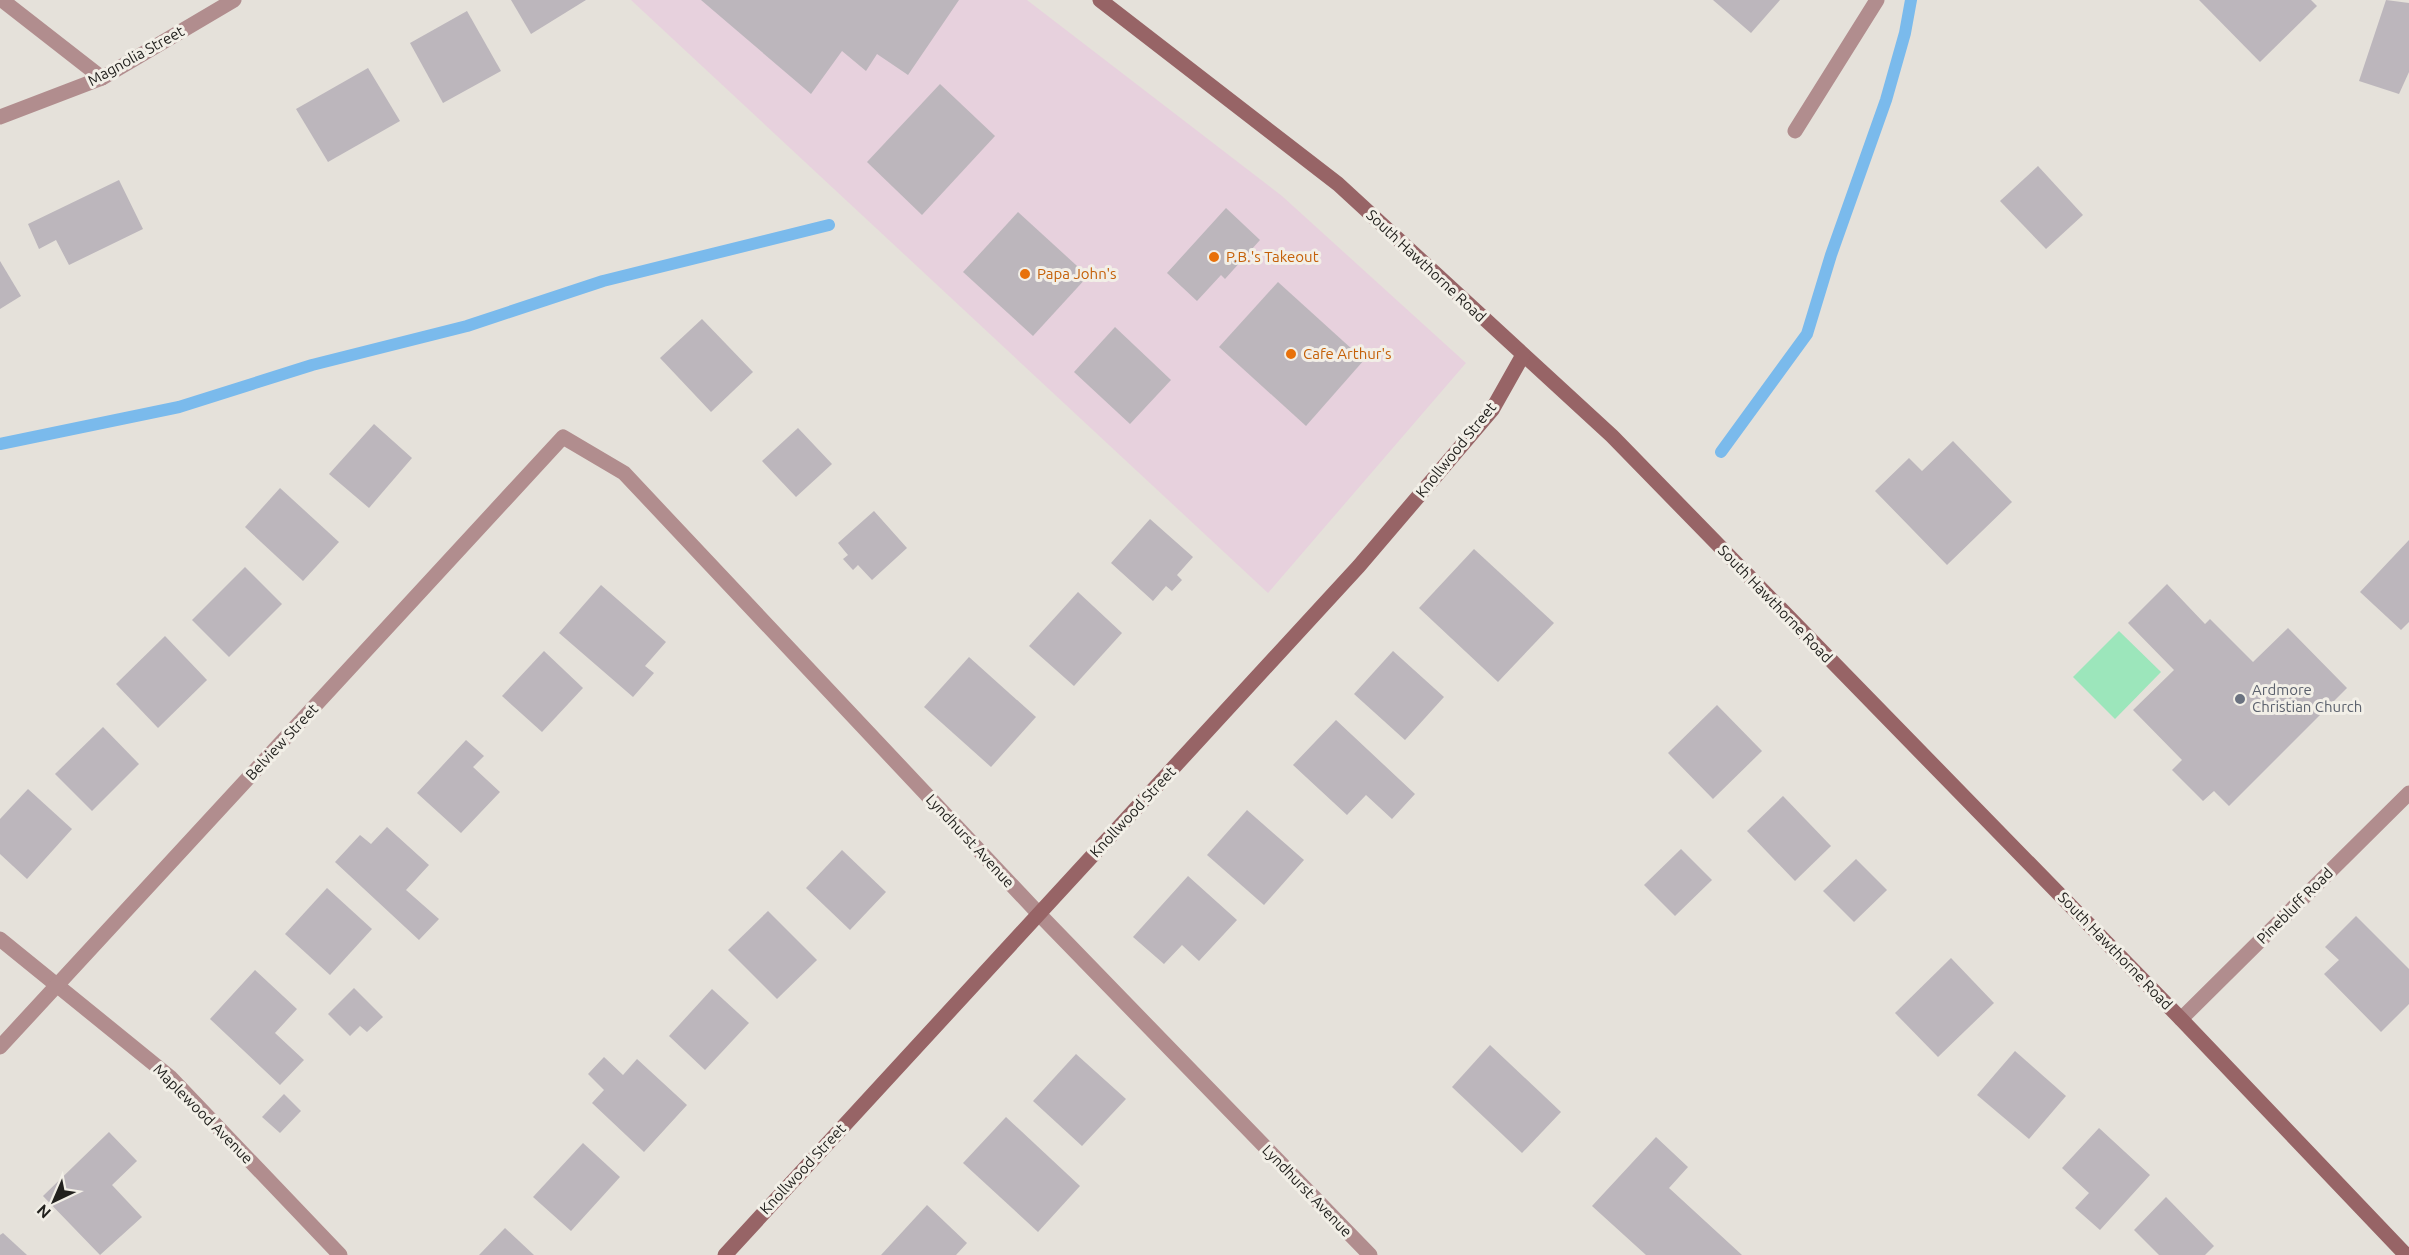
<svg xmlns="http://www.w3.org/2000/svg" width="2409" height="1255" viewBox="0 0 2409 1255" font-family="Ubuntu,sans-serif">
<style>
.commercial{fill:#e7d1dd}
.green{fill:#9ce6bb}
.lines{fill:none;stroke-linecap:round;stroke-linejoin:round}
.stream{stroke:#7abaec;stroke-width:12}
.building{fill:#bcb6bc}
.lane{stroke:#b18d8e;stroke-width:15}
.street{stroke:#b18d8e;stroke-width:15}
.secondary{stroke:#976466;stroke-width:15}
.food-dot{fill:#e8710a;stroke:#f2efe7;stroke-width:2}
.worship-dot{fill:#6b7280;stroke:#f2efe7;stroke-width:2}
.labels{text-anchor:middle;stroke-width:6;stroke-linejoin:round;paint-order:stroke}
.street-label{font-size:15px;fill:#22211e;stroke:#f2efe7}
.food-label{font-size:15px;fill:#c56008;stroke:#f2efe7;text-anchor:start}
.worship-label{font-size:15px;fill:#5b616d;stroke:#f2efe7;text-anchor:start}
</style>
<rect width="100%" height="100%" fill="#e5e1da"/>
<path class="commercial" d="M 631,0 L 1027,0 L 1282,196 L 1466,363 L 1268,593 Z"/>
<path class="green" d="M 2119,631 L 2161,672 L 2115,719 L 2073,677 Z"/>
<g class="lines">
<g class="stream">
<path d="M 0,444 L 179,407 L 312,365 L 467,326 L 603,281 L 829,225"/>
<path d="M 1721,452 L 1807,334 L 1831,255 L 1886,100 L 1905,33 L 1911,0"/>
</g>
</g>
<g class="building">
<path d="M 511,0 L 586,0 L 531,34 Z"/>
<path d="M 701,0 L 959,0 L 908,75 L 877,54 L 866,71 L 842,51 L 811,94 Z"/>
<path d="M 1713,0 L 1780,0 L 1751,33 Z"/>
<path d="M 2199,0 L 2311,0 L 2317,6 L 2260,62 Z"/>
<path d="M 2386,0 L 2409,3 L 2409,72 L 2399,94 L 2359,81 Z"/>
<path d="M 467,11 L 501,71 L 443,103 L 410,43 Z"/>
<path d="M 368,68 L 400,121 L 328,162 L 296,109 Z"/>
<path d="M 940,84 L 995,136 L 922,215 L 867,162 Z"/>
<path d="M 2038,166 L 2083,215 L 2046,249 L 2000,201 Z"/>
<path d="M 119,180 L 143,229 L 69,265 L 56,240 L 39,249 L 28,224 Z"/>
<path d="M 1226,208 L 1260,240 L 1225,279 L 1221,275 L 1197,301 L 1167,273 Z"/>
<path d="M 1018,212 L 1088,276 L 1033,336 L 963,272 Z"/>
<path d="M 0,261 L 21,296 L 0,309 Z"/>
<path d="M 1278,282 L 1364,360 L 1306,426 L 1219,347 Z"/>
<path d="M 702,319 L 753,372 L 711,412 L 660,358 Z"/>
<path d="M 1115,327 L 1171,380 L 1130,424 L 1074,372 Z"/>
<path d="M 374,424 L 412,458 L 369,508 L 329,474 Z"/>
<path d="M 798,428 L 832,464 L 796,497 L 762,461 Z"/>
<path d="M 1953,441 L 2012,502 L 1947,565 L 1875,491 L 1909,458 L 1922,471 Z"/>
<path d="M 280,488 L 339,542 L 303,581 L 245,527 Z"/>
<path d="M 874,511 L 907,548 L 872,580 L 858,565 L 853,570 L 843,559 L 848,555 L 838,543 Z"/>
<path d="M 1150,519 L 1193,557 L 1177,575 L 1182,580 L 1172,591 L 1166,586 L 1153,601 L 1111,563 Z"/>
<path d="M 2409,540 L 2409,622 L 2401,630 L 2360,592 Z"/>
<path d="M 1474,549 L 1554,623 L 1498,682 L 1419,608 Z"/>
<path d="M 245,567 L 282,604 L 229,657 L 192,620 Z"/>
<path d="M 2167,584 L 2205,624 L 2210,619 L 2253,662 L 2288,628 L 2347,688 L 2229,806 L 2214,791 L 2203,801 L 2172,770 L 2182,760 L 2133,710 L 2174,670 L 2128,623 Z"/>
<path d="M 601,585 L 666,642 L 645,666 L 654,673 L 633,697 L 559,633 Z"/>
<path d="M 1078,592 L 1122,633 L 1074,686 L 1029,646 Z"/>
<path d="M 165,636 L 207,680 L 158,728 L 116,684 Z"/>
<path d="M 544,651 L 583,688 L 542,732 L 502,696 Z"/>
<path d="M 1393,651 L 1444,697 L 1405,740 L 1354,694 Z"/>
<path d="M 969,657 L 1036,717 L 991,767 L 924,707 Z"/>
<path d="M 1717,705 L 1762,751 L 1713,799 L 1668,753 Z"/>
<path d="M 1336,720 L 1415,794 L 1392,819 L 1366,795 L 1347,815 L 1293,765 Z"/>
<path d="M 103,727 L 139,764 L 92,811 L 55,774 Z"/>
<path d="M 466,740 L 484,756 L 473,767 L 500,792 L 461,833 L 417,793 Z"/>
<path d="M 28,789 L 72,829 L 27,879 L 0,854 L 0,819 Z"/>
<path d="M 1783,796 L 1831,846 L 1795,881 L 1747,831 Z"/>
<path d="M 1247,810 L 1304,860 L 1264,905 L 1207,855 Z"/>
<path d="M 387,827 L 429,865 L 406,890 L 439,919 L 419,940 L 335,862 L 360,835 L 371,844 Z"/>
<path d="M 1681,849 L 1712,880 L 1675,916 L 1644,885 Z"/>
<path d="M 842,850 L 886,892 L 850,930 L 806,888 Z"/>
<path d="M 1856,859 L 1887,890 L 1854,922 L 1823,891 Z"/>
<path d="M 1188,876 L 1237,920 L 1199,961 L 1182,945 L 1164,964 L 1133,937 Z"/>
<path d="M 327,888 L 372,929 L 330,975 L 285,934 Z"/>
<path d="M 768,911 L 817,960 L 777,999 L 728,950 Z"/>
<path d="M 2356,916 L 2409,969 L 2409,1004 L 2381,1032 L 2324,974 L 2339,960 L 2325,947 Z"/>
<path d="M 1951,958 L 1994,1003 L 1938,1057 L 1895,1013 Z"/>
<path d="M 255,970 L 297,1009 L 275,1033 L 304,1060 L 280,1085 L 210,1019 Z"/>
<path d="M 354,988 L 383,1017 L 367,1032 L 360,1026 L 350,1036 L 328,1014 Z"/>
<path d="M 712,989 L 749,1023 L 705,1070 L 669,1036 Z"/>
<path d="M 1490,1045 L 1561,1112 L 1522,1153 L 1452,1087 Z"/>
<path d="M 2015,1051 L 2066,1096 L 2029,1139 L 1977,1095 Z"/>
<path d="M 1076,1054 L 1126,1099 L 1082,1146 L 1033,1101 Z"/>
<path d="M 604,1057 L 623,1075 L 637,1059 L 687,1105 L 644,1152 L 592,1103 L 604,1090 L 588,1074 Z"/>
<path d="M 284,1094 L 301,1111 L 280,1133 L 262,1117 Z"/>
<path d="M 1006,1117 L 1080,1186 L 1038,1232 L 963,1163 Z"/>
<path d="M 2099,1128 L 2150,1175 L 2100,1230 L 2075,1208 L 2089,1193 L 2062,1168 Z"/>
<path d="M 109,1132 L 137,1161 L 112,1185 L 142,1217 L 100,1255 L 43,1196 Z"/>
<path d="M 1656,1137 L 1688,1167 L 1669,1188 L 1742,1255 L 1646,1255 L 1592,1206 Z"/>
<path d="M 583,1143 L 620,1177 L 571,1231 L 533,1197 Z"/>
<path d="M 2166,1197 L 2214,1246 L 2205,1255 L 2159,1255 L 2134,1230 Z"/>
<path d="M 927,1205 L 967,1243 L 956,1255 L 881,1255 Z"/>
<path d="M 505,1228 L 534,1255 L 479,1255 Z"/>
<path d="M 3,1233 L 27,1255 L 0,1255 L 0,1235 Z"/>
</g>
<g class="lines">
<path class="lane" d="M 1795,131 L 1877,0"/>
<g class="street">
<path d="M 2,0 L 102,78"/>
<path d="M 0,117 L 102,78 L 234,0"/>
<path d="M 0,939 L 170,1077 L 340,1255"/>
<path d="M 2181,1019 L 2409,793"/>
<path d="M 0,1047 L 563,437 L 624,473 L 1039,914 L 1370,1255"/>
</g>
<g class="secondary">
<path d="M 1100,0 L 1338,184 L 1612,436 L 2181,1019 L 2406,1255"/>
<path d="M 725,1255 L 1359,566 L 1492,410 L 1523,355"/>
</g>
</g>
<g class="food-dot">
<circle cx="1214" cy="257" r="6"/>
<circle cx="1025" cy="274" r="6"/>
<circle cx="1291" cy="354" r="6"/>
</g>
<circle class="worship-dot" cx="2240" cy="699" r="6"/>
<g class="labels">
<g class="street-label">
<text transform="translate(136 56) rotate(-29)" y="5">Magnolia Street</text>
<text transform="translate(1426 266) rotate(43)" y="5">South Hawthorne Road</text>
<text transform="translate(1456 450) rotate(-51)" y="5">Knollwood Street</text>
<text transform="translate(1775 604) rotate(46)" y="5">South Hawthorne Road</text>
<text transform="translate(282 742) rotate(-47)" y="5">Belview Street</text>
<text transform="translate(1133 812) rotate(-47)" y="5">Knollwood Street</text>
<text transform="translate(970 841) rotate(47)" y="5">Lyndhurst Avenue</text>
<text transform="translate(2295 906) rotate(-45)" y="5">Pinebluff Road</text>
<text transform="translate(2115 951) rotate(46)" y="5">South Hawthorne Road</text>
<text transform="translate(203 1114) rotate(45)" y="5">Maplewood Avenue</text>
<text transform="translate(803 1169) rotate(-47)" y="5">Knollwood Street</text>
<text transform="translate(1307 1191) rotate(46)" y="5">Lyndhurst Avenue</text>
</g>
<g class="food-label">
<text x="1226" y="262">P.B.'s Takeout</text>
<text x="1037" y="279">Papa John's</text>
<text x="1303" y="359">Cafe Arthur's</text>
</g>
<g class="worship-label">
<text x="2252" y="695">Ardmore<tspan x="2252" dy="17">Christian Church</tspan></text>
</g>
</g>
<g transform="translate(54 1201) rotate(224)" stroke="#f2efe7" stroke-width="4.5" paint-order="stroke">
<path d="M0-4.5L10 22L0 15L-10 22Z" fill="#22211e"/>
<text y="-9" font-size="16" font-weight="bold" text-anchor="middle" fill="#22211e">N</text>
</g>
</svg>
